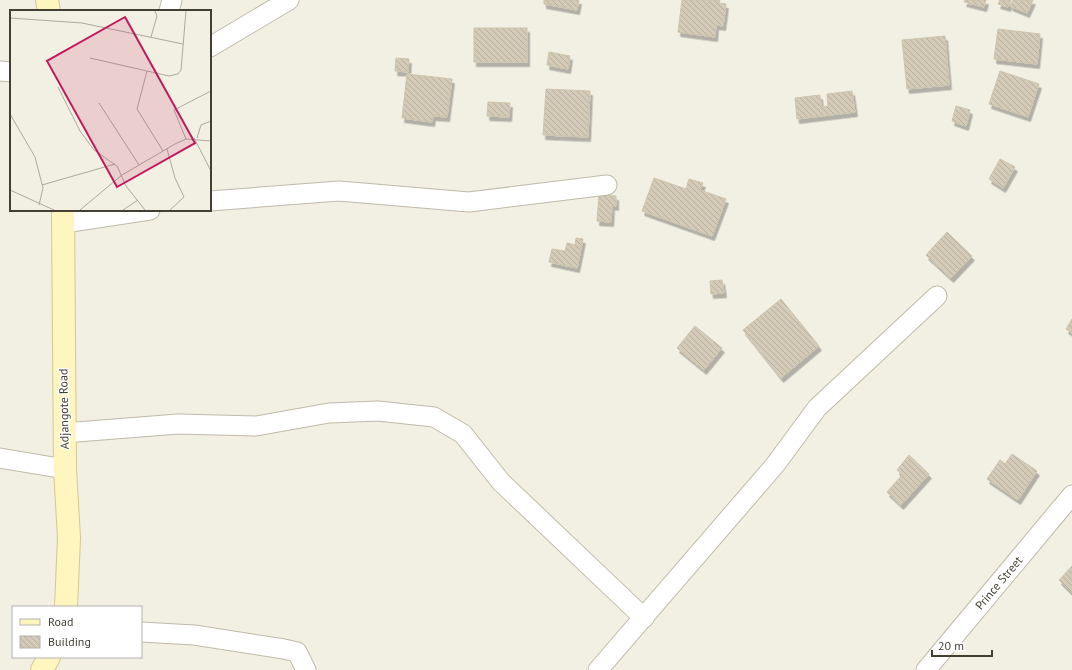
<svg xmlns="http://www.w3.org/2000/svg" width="1072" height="670" viewBox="0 0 1072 670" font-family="'PT Sans',sans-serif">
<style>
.building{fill:url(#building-back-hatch);stroke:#cec4ab;filter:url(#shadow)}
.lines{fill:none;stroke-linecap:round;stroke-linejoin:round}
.street-casing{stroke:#c0baa8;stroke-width:21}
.secondary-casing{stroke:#d3c891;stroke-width:24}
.street{stroke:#fff;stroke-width:19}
.secondary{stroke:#fff6bf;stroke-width:22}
.labels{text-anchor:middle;stroke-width:3;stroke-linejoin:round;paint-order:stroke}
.street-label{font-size:12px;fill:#433f33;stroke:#fff}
.inset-road{fill:none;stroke:#aca99d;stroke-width:1}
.view{fill:#c2185b;fill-opacity:0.15;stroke:#c2185b;stroke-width:2}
.inset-edge{fill:none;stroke:#433f33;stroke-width:2}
</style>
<defs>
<pattern id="building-back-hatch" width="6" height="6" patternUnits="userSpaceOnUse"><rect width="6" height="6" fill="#d3cbb8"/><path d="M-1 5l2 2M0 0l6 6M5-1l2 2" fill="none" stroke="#b6af9f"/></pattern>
<filter id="shadow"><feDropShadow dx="2.5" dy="4.5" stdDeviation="0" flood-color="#0004"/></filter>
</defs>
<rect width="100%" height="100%" fill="#f2efe3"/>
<g class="building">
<path d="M 544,0 L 579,0 L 577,10 L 544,4 Z"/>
<path d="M 682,0 L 720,0 L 719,3 L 726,4 L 723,26 L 716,25 L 715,37 L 678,32 Z"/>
<path d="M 965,0 L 986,0 L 984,7 L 964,2 Z"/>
<path d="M 1000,0 L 1011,0 L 1008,7 L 998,4 Z"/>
<path d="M 1013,0 L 1033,0 L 1027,13 L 1010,6 Z"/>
<rect x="474" y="28" width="53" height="34"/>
<path d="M 998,29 L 1040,34 L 1037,64 L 994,59 Z"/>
<path d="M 945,36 L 949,85 L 907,89 L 902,40 Z"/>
<path d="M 549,52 L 570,56 L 568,69 L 547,65 Z"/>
<path d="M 396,58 L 409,59 L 408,72 L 395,71 Z"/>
<path d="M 1000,71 L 1039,84 L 1028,117 L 989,104 Z"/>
<path d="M 407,74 L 452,79 L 447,117 L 433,116 L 432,122 L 402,118 Z"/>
<path d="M 546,89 L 590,91 L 588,137 L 543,135 Z"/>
<path d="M 852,91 L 855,112 L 797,119 L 795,98 L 820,95 L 821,107 L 828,106 L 827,94 Z"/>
<path d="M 488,102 L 510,103 L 509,117 L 487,116 Z"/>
<path d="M 956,106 L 970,110 L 966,126 L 952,121 Z"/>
<path d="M 1000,159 L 1015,167 L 1003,188 L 989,179 Z"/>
<path d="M 654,178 L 686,189 L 689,179 L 703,183 L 700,190 L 726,199 L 712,236 L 642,211 Z"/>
<path d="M 599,195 L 616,196 L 616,206 L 612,205 L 611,222 L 597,221 Z"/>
<path d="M 947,232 L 972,256 L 951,278 L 926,255 Z"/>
<path d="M 576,238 L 583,239 L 577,268 L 549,262 L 552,249 L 565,251 L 567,243 L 575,245 Z"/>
<path d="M 722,280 L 724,293 L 711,294 L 710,281 Z"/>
<path d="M 781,299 L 819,346 L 781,378 L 743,330 Z"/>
<path d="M 1072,319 L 1072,333 L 1066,329 Z"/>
<path d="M 695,326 L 722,348 L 704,370 L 677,348 Z"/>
<path d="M 1012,454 L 1037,471 L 1018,500 L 987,479 L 1000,460 L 1005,464 Z"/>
<path d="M 909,455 L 929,474 L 901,505 L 887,492 L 902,475 L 897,470 Z"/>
<path d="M 1072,566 L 1072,593 L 1059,580 Z"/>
</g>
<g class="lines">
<defs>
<g id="street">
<path d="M 169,11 L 172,0"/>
<path d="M 210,47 L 289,0"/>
<path d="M 0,71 L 11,72"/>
<path d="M 210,201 L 339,191 L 469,202 L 607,185"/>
<path d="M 64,223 L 150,210"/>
<path d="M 64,433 L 178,424 L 256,426 L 329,413 L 378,411 L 434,417 L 463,434 L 501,482 L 644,618"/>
<path d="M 0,458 L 65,469"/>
<path d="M 141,632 L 194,635 L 284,649 L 297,652 L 306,670"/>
<path d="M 598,670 L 775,465 L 817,408 L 937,296"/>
<path d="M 926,670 L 1072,495"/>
</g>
<g id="secondary">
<path d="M 47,0 L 49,11"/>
<path d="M 63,210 L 65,469 L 69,538 L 66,607"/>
<path d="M 42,670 L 49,657"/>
</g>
</defs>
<use href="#street" class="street-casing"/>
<use href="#secondary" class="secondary-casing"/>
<use href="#street" class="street"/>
<use href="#secondary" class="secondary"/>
</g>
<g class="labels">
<g class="street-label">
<text transform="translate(64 409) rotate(-91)" y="4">Adjangote Road</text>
<text transform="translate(999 583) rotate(-50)" y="4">Prince Street</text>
</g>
</g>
<g transform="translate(10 10)">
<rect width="201" height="201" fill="#f2efe3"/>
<path class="inset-road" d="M 0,8 L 72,13 L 173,34M 141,27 L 147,6 L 145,1M 80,48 L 159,66 L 168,64 L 171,60 L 176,1M 137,61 L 127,99 L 153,141M 48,77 L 70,121 L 84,140 L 107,156 L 116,176 L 135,200M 89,93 L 129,155M 0,104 L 25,147 L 33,178 L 29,195M 184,128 L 201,161M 187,128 L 191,115 L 201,111M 176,129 L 164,100 L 201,81M 157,139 L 165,168 L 174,187 L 160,200M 32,175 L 105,154M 0,180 L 44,200M 70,200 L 112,165 L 165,134 L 176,129 L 201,131M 113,200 L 128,190"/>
<path class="view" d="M 115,7 L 185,133 L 107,177 L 37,51 Z"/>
<rect width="201" height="201" class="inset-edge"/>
</g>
<rect x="12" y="606" width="130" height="52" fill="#ffffff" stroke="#b4b2ad"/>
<rect x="20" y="619" width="20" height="6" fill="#fff6bf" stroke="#b4b2ad"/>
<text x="48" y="626" font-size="12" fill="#433f33">Road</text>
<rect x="20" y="636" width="20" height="12" fill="url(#building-back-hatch)" stroke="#b4b2ad"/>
<text x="48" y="646" font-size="12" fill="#433f33">Building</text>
<path d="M932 650v6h60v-6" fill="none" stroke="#433f33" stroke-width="2"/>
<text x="938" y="650" font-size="12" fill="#433f33" stroke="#ffffff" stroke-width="3" paint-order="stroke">20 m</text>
</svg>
